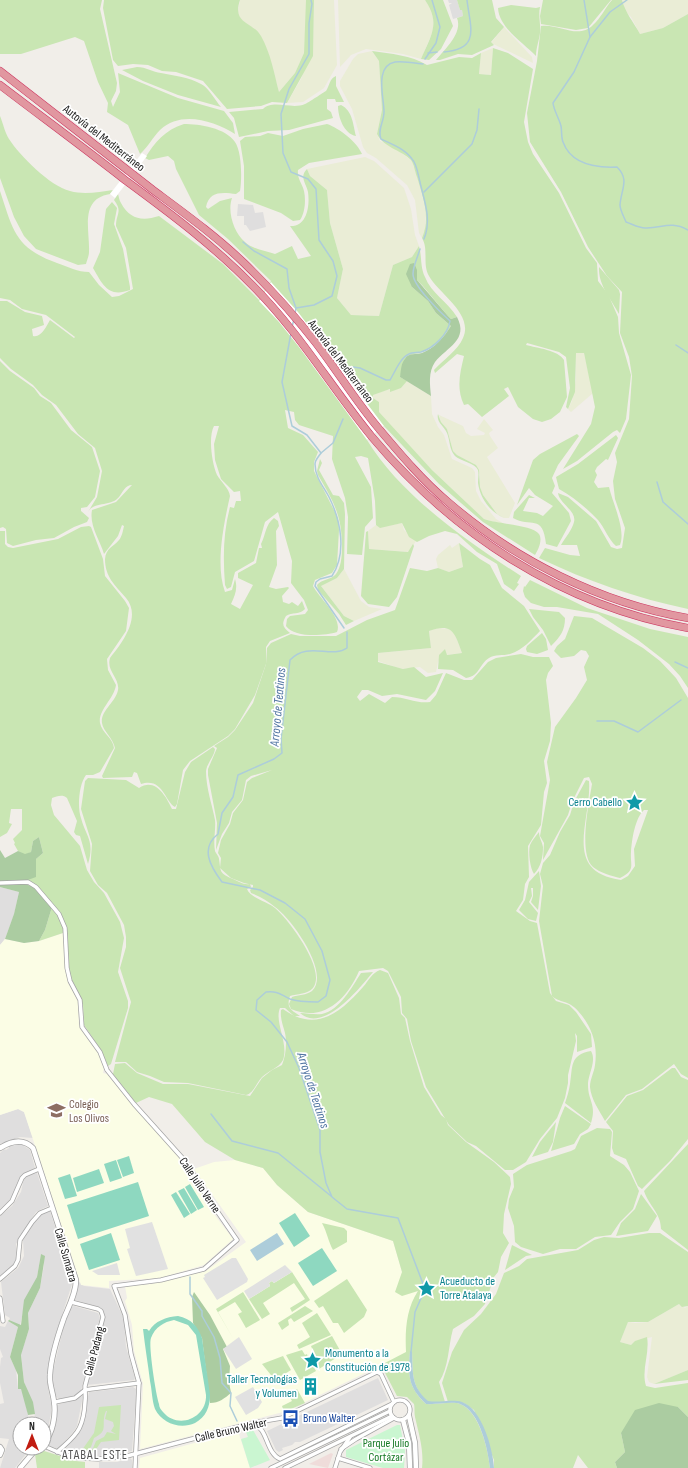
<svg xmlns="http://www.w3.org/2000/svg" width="688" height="1468" viewBox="0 0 688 1468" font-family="'Sofia Sans Condensed',sans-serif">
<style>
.residential{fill:#dfdede}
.commercial{fill:#efdcda}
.education{fill:#fbfde5}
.farmland{fill:#eaedd6}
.grass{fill:#c9e6b3}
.forest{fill:#abcca1}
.park{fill:#caf6d1}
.pitch{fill:#8ed8c0;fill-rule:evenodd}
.parking{fill:#e1e1e1}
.water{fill:#adcdda}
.pier{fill:#fff}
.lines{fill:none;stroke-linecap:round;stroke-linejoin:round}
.stream{stroke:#adcdda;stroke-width:1.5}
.minor-casing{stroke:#a5a5a5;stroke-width:5}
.tertiary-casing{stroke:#a5a5a5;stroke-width:6}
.motorway-casing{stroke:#cd3761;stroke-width:8}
.minor{stroke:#fff;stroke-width:3.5}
.tertiary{stroke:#fff;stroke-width:4.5}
.motorway{stroke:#e197a0;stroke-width:7}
.labels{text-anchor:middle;stroke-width:3.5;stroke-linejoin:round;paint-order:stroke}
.street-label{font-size:12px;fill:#212121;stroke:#fff}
.culture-label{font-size:12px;fill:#0d838f;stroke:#fff;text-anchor:end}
.education-label{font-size:12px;fill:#785e54;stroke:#fff;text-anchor:start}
.transit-label{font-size:12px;fill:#164399;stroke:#fff;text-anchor:start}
.park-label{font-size:12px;fill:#157924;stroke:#fff}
.water-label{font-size:13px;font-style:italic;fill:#5175a2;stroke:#fff}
.neighbourhood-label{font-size:13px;letter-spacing:1px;fill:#545454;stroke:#fff}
</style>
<rect width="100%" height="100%" fill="#f1eee9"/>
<g class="residential">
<path d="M 448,0 L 457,0 L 460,10 L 462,9 L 463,16 L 453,19 L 449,5 L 452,3 L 449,3 Z"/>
<path d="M 238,204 L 253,205 L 255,213 L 263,212 L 266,227 L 250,231 L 246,225 L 244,225 L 244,216 L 237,216 Z"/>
<path d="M 0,887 L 19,892 L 14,915 L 5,939 L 0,945 Z"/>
<path d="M 18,1109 L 24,1112 L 33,1138 L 20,1137 L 0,1144 L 0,1115 Z"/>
<path d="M 21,1144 L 30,1150 L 35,1168 L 22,1175 L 10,1200 L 0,1209 L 0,1153 L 4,1149 L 6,1150 L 9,1148 L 9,1146 Z"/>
<path d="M 37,1173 L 48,1206 L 36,1212 L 32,1218 L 16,1244 L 17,1256 L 14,1265 L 0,1276 L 0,1216 L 12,1206 L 21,1192 L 24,1178 L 28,1175 Z"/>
<path d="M 50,1211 L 73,1281 L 54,1340 L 49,1364 L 48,1388 L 51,1403 L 51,1413 L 48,1429 L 44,1439 L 44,1424 L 36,1424 L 33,1406 L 24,1382 L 21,1354 L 29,1329 L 28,1313 L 40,1288 L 44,1265 L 41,1254 L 37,1277 L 23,1312 L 20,1326 L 9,1320 L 10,1318 L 5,1315 L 1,1282 L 18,1268 L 24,1256 L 23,1240 L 37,1218 L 45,1212 Z"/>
<path d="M 79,1282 L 84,1286 L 110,1289 L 124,1319 L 126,1347 L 135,1378 L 134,1380 L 87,1385 L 105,1316 L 101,1308 L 75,1300 Z"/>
<path d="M 74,1306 L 98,1313 L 100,1318 L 81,1391 L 78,1394 L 70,1397 L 59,1399 L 55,1396 L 53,1388 L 53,1371 L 65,1321 L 71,1307 Z"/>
<path d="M 8,1321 L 18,1327 L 10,1357 L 16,1370 L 18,1389 L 21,1389 L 23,1393 L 30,1424 L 20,1424 L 20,1448 L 30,1449 L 15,1468 L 0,1468 L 9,1439 L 0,1438 L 0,1404 L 4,1403 L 0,1383 L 0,1367 L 1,1358 L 3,1357 L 0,1349 L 0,1326 L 5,1327 Z"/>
<path d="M 378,1378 L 388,1400 L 300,1442 L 295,1442 L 292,1445 L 282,1448 L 283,1450 L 279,1452 L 276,1450 L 267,1431 Z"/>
<path d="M 133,1387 L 136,1389 L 136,1398 L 132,1451 L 116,1455 L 96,1457 L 90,1456 L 87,1453 L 85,1456 L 64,1451 L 81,1427 L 89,1392 Z"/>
<path d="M 83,1396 L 77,1426 L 74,1431 L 58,1449 L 45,1444 L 53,1434 L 57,1419 L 57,1405 Z"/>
<path d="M 130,1458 L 132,1460 L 132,1468 L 99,1468 L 99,1462 L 117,1462 Z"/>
</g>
<path class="commercial" d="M 331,1453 L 333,1454 L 328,1468 L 309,1464 Z"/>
<g class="education">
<path d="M 63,933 L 68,983 L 78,1000 L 79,1026 L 101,1056 L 104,1066 L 103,1073 L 107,1074 L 186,1166 L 214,1214 L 233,1239 L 204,1265 L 160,1278 L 109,1281 L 109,1288 L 81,1285 L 24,1112 L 18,1109 L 0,1115 L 0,945 L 5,939 L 24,943 L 39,941 Z"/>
<path d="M 235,1160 L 263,1168 L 277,1185 L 308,1212 L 393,1241 L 402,1272 L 418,1290 L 410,1308 L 406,1340 L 406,1353 L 287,1411 L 140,1449 L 143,1384 L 134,1351 L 132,1325 L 125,1301 L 127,1298 L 125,1286 L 151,1284 L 206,1271 L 246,1242 L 194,1169 L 214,1162 Z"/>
<path d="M 238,1431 L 250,1468 L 139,1468 L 140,1458 Z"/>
</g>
<g class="farmland">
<path d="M 240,0 L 306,0 L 307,2 L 304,53 L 295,73 L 279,92 L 267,49 L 254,29 L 240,19 L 238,12 Z"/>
<path d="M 314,0 L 334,0 L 337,65 L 324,88 L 303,102 L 287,103 L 301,79 L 313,45 Z"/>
<path d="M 338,0 L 425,0 L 433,11 L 433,31 L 421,59 L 403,54 L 366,49 L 351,55 L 340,67 Z"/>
<path d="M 622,0 L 688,0 L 688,14 L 663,28 L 640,34 L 631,17 L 625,11 Z"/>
<path d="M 504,27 L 532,57 L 533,63 L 491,43 Z"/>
<path d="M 493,48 L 491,75 L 479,74 L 481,53 Z"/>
<path d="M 372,51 L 379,61 L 382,110 L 377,134 L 380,141 L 395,148 L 412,161 L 424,198 L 426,215 L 425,231 L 422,238 L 419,233 L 415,200 L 407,185 L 376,158 L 367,153 L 363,147 L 352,109 L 340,86 L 340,81 L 353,59 L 358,54 Z"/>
<path d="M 365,157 L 374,161 L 404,188 L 411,209 L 415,235 L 419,246 L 412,257 L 393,265 L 379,316 L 351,315 L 337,298 L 343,269 L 330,223 L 327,190 L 310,176 L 307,169 Z"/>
<path d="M 576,353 L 584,353 L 593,393 L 571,412 L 568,409 L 572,401 L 576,380 Z"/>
<path d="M 407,381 L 431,396 L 432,414 L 438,427 L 444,435 L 452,459 L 472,468 L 475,472 L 476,491 L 481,501 L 496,519 L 506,525 L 484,519 L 432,470 L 378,412 L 379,402 L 373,398 L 373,395 L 381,391 L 401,388 Z"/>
<path d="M 439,415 L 463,426 L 466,433 L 471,436 L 484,435 L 485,433 L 477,429 L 484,419 L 493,430 L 489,433 L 490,436 L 498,448 L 487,457 L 515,503 L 509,518 L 504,518 L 497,514 L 483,495 L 480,487 L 480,475 L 476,465 L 457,455 L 453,451 L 447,429 L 441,422 Z"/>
<path d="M 402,523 L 404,530 L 416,541 L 409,552 L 369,549 L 368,531 L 376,525 L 380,527 Z"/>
<path d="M 459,543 L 463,567 L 449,572 L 438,568 L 436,559 L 438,555 L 450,545 L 452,548 Z"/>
<path d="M 344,569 L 361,601 L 369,607 L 382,609 L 354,621 L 344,616 L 321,586 L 337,578 Z"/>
<path d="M 438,628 L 449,629 L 454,632 L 462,653 L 446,655 L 445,649 L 438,662 L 436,672 L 428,673 L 420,667 L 403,669 L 395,667 L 378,661 L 378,653 L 431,648 L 429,631 Z"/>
<path d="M 679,1304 L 685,1308 L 688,1306 L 688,1370 L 654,1384 L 649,1382 L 647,1377 L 652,1337 L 636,1341 L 631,1345 L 620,1342 L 628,1322 L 635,1323 L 648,1322 Z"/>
</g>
<g class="grass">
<path d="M 0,0 L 102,0 L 100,9 L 117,83 L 116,91 L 111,101 L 113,107 L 120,92 L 118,73 L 178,98 L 224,111 L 233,123 L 235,134 C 214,121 181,110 160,130 C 153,137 148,147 140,154 L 128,125 L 107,112 L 108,103 L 98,82 L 84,41 L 75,37 L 21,54 L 0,54 Z"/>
<path d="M 104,0 L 240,0 C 232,24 252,21 261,36 C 271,54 274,73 279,92 L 295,73 L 304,53 L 306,0 L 314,0 L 313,56 L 287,103 L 272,102 L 261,106 L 227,109 L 203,81 L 176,72 L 162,71 L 148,65 L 133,64 L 118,66 L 113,60 L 103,8 Z"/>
<path d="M 425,0 L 443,0 L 453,26 L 441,49 L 429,60 L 421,59 C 431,36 441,23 425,0 Z"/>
<path d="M 457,0 L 492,0 L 496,18 L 504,27 L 491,42 L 494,45 L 472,55 L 458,54 L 440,60 L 436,60 C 445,49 463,33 457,18 L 463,16 L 462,10 L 460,10 Z"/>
<path d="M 543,0 L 611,0 L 588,28 L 576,30 L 541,24 L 540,16 Z"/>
<path d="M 612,0 L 622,0 C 625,12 634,23 640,34 L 663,28 L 688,14 L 688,609 C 636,598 587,581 539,558 L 545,548 L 570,555 L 580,556 L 577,545 L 561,545 C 565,538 572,530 574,522 C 577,511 559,503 558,493 L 568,497 L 596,521 L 611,547 L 617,549 L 622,548 L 625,528 L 615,499 L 613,481 L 617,462 L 615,453 L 629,419 L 632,376 L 629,357 L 620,333 L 622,292 L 607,276 L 588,247 L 561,192 L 530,142 L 527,113 L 537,61 L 541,26 C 558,23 578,40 593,25 C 601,18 605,8 612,0 Z"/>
<path d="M 511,5 L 536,8 L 540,7 C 538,16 541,25 540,33 C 539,41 536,48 536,56 C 524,43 499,28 498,8 Z"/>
<path d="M 493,48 L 508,53 L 533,69 L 524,122 L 528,142 L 533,154 L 559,193 L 586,248 L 597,263 L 598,281 L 608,294 L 618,317 L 619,333 L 631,375 L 626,419 L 620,433 L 617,430 L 613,432 L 577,461 L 563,469 L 591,424 L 595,407 L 584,353 L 576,353 L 575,392 L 568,409 L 566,407 L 570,388 L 566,357 L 559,352 L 527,343 L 526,345 C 537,348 558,350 564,360 L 567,397 L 560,412 L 551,419 L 542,422 L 533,419 L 518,407 L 508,387 L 504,389 L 509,396 L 482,417 L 468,404 L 464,405 C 456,388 460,373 464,356 L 457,354 L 435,373 L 434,370 C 443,360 458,350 463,338 C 474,314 439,294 429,276 C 422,264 429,250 422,238 C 431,218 423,197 417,177 C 415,172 414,164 411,160 C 401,150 383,147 377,134 L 382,110 L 379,61 L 372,51 C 391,54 411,55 427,65 L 459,57 L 472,58 L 481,53 L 479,74 L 491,75 Z"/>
<path d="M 137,67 C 146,67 153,72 161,73 C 175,76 189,77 201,84 C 209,88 215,100 221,107 L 178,95 L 143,81 L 122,70 Z"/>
<path d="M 336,76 L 336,86 L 344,102 L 336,102 L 335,99 L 327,99 L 327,109 L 331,112 L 333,118 L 289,130 L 268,131 L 239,137 L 234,118 L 229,112 L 263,109 C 273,99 292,110 305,104 C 308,103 324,92 326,91 C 330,85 329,79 336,76 Z"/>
<path d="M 341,105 C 353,111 353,125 356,136 C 344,134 338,117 338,106 Z"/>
<path d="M 0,116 C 3,123 5,133 9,139 C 20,156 50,186 70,191 C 84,195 99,192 113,190 L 110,194 C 79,199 90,230 89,252 C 89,256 87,260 86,264 L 78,265 L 36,249 L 24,236 L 14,217 L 0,178 Z"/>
<path d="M 184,124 C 199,124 226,128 235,142 C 242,152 242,180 240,191 L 236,194 C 222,192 209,191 206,207 L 208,209 L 220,201 L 232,198 C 227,212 234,233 245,242 C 252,249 266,251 275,254 L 292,246 L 298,259 L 311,256 L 290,226 C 307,227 310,206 308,192 C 306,183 299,177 307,169 L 310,176 L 327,190 L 330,223 L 343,269 L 337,298 L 351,315 L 379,316 L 393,265 L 412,257 L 419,246 C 422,256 420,267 425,277 C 431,293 448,302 457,317 L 451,319 L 448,316 L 422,285 L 417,280 L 417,270 L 412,287 L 428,301 L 436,313 L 451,326 C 440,343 430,352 409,355 L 400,377 L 407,381 L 401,388 L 390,392 L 390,389 L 373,395 L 373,398 L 379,402 L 379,412 L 432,470 L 484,519 C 497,524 533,525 539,534 C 543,540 538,550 535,555 L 483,522 L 439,484 L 384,426 L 367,440 C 400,495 468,542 521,576 L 517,583 L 519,584 L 514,591 L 504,584 L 497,564 L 477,552 L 457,534 L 445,531 L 429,536 L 417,542 L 409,537 L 402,523 L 380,528 L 376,525 L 375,501 L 368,458 L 361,456 L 355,457 L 371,487 L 373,518 L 365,527 L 362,555 L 347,554 L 348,517 L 345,498 L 332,459 L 333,436 L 299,425 L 295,420 L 294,412 L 285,410 L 288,428 L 303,435 L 318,452 L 314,462 L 314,471 L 338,518 L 339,530 L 337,565 L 332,573 L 315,580 L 313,586 C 319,598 343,618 337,632 C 324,636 294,638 286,626 L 287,619 L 290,616 L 305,614 L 308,610 L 304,600 L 291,583 L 292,561 L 278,512 L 265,522 L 254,561 L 235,572 L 231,587 L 227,589 L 225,585 C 223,559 223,533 230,507 L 234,508 L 236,501 L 241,501 L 240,491 L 234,492 L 221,479 L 215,460 L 214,444 L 219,426 L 214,426 C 208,437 212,464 217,475 C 221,482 229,488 230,496 C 224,523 215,565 225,592 L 232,590 L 235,579 C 238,589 235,595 231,604 L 240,609 L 253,585 L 238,578 L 238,573 L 256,563 L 259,548 L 262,548 L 261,544 C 266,534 265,525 274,518 L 278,521 L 279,526 L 276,531 L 277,565 L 269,587 L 276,589 L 288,587 L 289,588 L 282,596 L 283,602 L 289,604 L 292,602 L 298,606 L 302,601 L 305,609 C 300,615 292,612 286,616 C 281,624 283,628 290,633 L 270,641 L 266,647 L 266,664 L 255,695 L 235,729 L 228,736 L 190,761 L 183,770 L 177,804 L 175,807 C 165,802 163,777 141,784 L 137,773 L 134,772 L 132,777 L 103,778 L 102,776 L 115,748 C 113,738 103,731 102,723 C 100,711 116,702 118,690 C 120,678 106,671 110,658 C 122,643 142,617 126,598 C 115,585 105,577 105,559 C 106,548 113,547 119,540 C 122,537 123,530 124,526 L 122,525 L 118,536 L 104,554 C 100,540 89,526 92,510 L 116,502 L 132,485 C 125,485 123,492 119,497 C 111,507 94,501 88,512 L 97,497 L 102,471 L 95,448 L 78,434 L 56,405 L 42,395 L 33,385 L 11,369 L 0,358 L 0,301 L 7,301 L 25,312 L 42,316 L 44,325 L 32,329 L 33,336 C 41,338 46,327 50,320 L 74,338 L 75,337 L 46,315 L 22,309 L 10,300 L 0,298 L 0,191 C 13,230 15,248 57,263 C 68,267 78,272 89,272 L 99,285 L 112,297 L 119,296 L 133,289 L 126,248 L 116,226 C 116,213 123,212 114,200 L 118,194 C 119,197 119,200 121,203 C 130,220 143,221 159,216 L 223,264 L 259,300 L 271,281 L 228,239 L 199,215 L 176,169 L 174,161 L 168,156 L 149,160 L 145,158 C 155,142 165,130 184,124 Z"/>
<path d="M 327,124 C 339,128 357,142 362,154 L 309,163 L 298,170 C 297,179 302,183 304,191 C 306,200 305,213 300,220 L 293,221 L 281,213 L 244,199 L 244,166 L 240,141 L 245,137 L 260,136 L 268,133 L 283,136 L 303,129 Z"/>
<path d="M 112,202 L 117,208 L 114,224 L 123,249 L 130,287 L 130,290 C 108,298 103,285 93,268 L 100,252 L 106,209 Z"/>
<path d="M 599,267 L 619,290 L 620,294 L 619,314 C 611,299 598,285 599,267 Z"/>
<path d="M 0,361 L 10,371 L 34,388 L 40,396 L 51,403 L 71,430 L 92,447 L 100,471 L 95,497 L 87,507 L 81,508 L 81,511 L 89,518 L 87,522 L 74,527 L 54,538 L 36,540 L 13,546 L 7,543 L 6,529 L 3,527 L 0,528 Z"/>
<path d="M 438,414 L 441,422 L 447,429 L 453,451 L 457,455 L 476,465 L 479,470 L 480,487 L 483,495 L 497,514 L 504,518 C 490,512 480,498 478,483 C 478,479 479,474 478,470 C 475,463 460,461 455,456 C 449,449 450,440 447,433 C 444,426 436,422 438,414 Z"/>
<path d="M 577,434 L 579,436 L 558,465 L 552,478 L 555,486 L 552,493 L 569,513 L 571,521 L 557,547 L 546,544 C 543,513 530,528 513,518 L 514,512 L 529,495 L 535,498 L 529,498 L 523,511 L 537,513 L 543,516 L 553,506 L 535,495 L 529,488 L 517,505 L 533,460 L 540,454 Z"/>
<path d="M 616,435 L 618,438 L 608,460 L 606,459 L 597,467 L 595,471 L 597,475 L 594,482 L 598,488 L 609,487 C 613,504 626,530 620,545 L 616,546 C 608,539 605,528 598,520 C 587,508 573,497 559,489 L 556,477 L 578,464 Z"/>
<path d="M 320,459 L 322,463 L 319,470 L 333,495 L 339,496 L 344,503 L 345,514 L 344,569 L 337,578 L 321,586 L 344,616 L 354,621 L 346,625 L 339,614 L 318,590 L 317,585 C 322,579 331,580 336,574 C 341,567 342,557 342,547 C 342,516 334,502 318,475 L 317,471 Z"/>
<path d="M 89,526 L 91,527 L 103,559 L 105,576 L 125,601 L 129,608 L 126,631 L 107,659 L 108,670 L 116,685 C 114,699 98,710 100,723 C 102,733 113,738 114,748 L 100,772 L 93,775 L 86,775 C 79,784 77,807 81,818 C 86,837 95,841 88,864 L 80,836 L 76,835 L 74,832 L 77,821 L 67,798 C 63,794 57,796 52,798 L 51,805 L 54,815 L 80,846 L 87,870 L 94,882 L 104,893 L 120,922 L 124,938 L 118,972 L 128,1001 L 128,1008 L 111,1064 L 108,1066 L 101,1050 L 84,1025 L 83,1005 L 71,979 L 68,964 L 66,927 L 59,913 L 47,897 L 36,885 L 25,881 L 36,859 L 43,853 L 39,837 L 33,841 L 31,852 L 25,855 L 18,851 L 14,844 L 15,843 L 13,839 L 22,830 L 22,809 L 11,809 L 9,823 L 12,824 L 7,833 L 0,837 L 0,531 L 5,531 L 5,544 L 8,547 L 13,548 L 58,539 L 81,527 Z"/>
<path d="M 368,531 L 369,549 L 408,552 L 413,544 L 414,546 L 397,597 L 389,607 L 368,604 L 361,596 L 366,532 Z"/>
<path d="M 459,543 L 480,559 L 490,565 L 502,588 L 524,606 L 540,631 C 531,640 523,650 510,654 C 503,656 495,654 489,658 C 479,664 480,676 466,678 L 453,670 L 438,669 L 439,655 L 445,649 L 447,655 L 462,653 C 455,634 453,622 429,631 L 431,648 L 378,653 L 378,662 L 403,669 L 414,667 L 426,677 L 443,673 L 435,691 L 426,700 L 397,694 L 382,696 L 368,690 L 362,690 L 357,697 L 360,701 L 369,694 L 385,703 L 392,697 C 406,697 417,704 430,702 L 436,695 L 446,673 L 464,680 L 472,680 L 488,662 L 496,658 L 521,654 L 533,657 L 549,657 L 553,666 L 548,673 L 546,680 L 551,723 L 550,741 L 544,761 L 547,783 L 544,792 L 541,825 L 528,846 L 529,877 L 525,884 L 523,900 L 516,911 L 530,921 L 537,923 L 550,993 L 556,1001 L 569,1005 L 576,1012 L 591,1034 L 592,1047 L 577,1052 L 577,1036 L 575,1033 L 576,1041 L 568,1075 L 568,1083 L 565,1098 L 557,1118 L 540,1139 L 526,1162 L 513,1170 L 505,1170 L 476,1146 L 467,1142 L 449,1125 L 426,1087 L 411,1041 L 407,1019 L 402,1013 L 401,997 L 388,971 L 383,968 L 359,971 C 347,999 323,1023 291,1009 L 289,1004 L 292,997 C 298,995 307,995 312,991 C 331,973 291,918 275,907 C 268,901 259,896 251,893 L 250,890 L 253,887 L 253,885 L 244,883 L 231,878 L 220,868 L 221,858 L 218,853 L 221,840 L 230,824 L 233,813 L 243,800 L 247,782 L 252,778 L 272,770 L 251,776 L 246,780 L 242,800 L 232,812 L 229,823 L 222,834 L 216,850 L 217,823 L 208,775 L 208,769 L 217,748 L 214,746 L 228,737 L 235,730 L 253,703 L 266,664 L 267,648 L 271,643 L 291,634 L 300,636 L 336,636 L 367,620 L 395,610 L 410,568 L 427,571 L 438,568 L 449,572 L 463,567 Z"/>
<path d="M 530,580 L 587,608 L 650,629 L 688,637 L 688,688 L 680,676 L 669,664 L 638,640 L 598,614 L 557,607 L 544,607 L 531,603 L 525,597 L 523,591 L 524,586 L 525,587 Z"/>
<path d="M 529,609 L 559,612 L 565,618 C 565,631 560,637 551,646 L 543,630 L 533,617 Z"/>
<path d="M 574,616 L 592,618 L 643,648 L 660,661 L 676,678 L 688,698 L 688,1078 L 681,1074 L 674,1064 L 642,1089 L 626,1095 L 605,1121 C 599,1110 591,1099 590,1087 C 590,1079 594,1073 595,1065 C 598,1045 592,1026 578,1011 C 569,1000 559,1003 552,996 L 539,921 L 543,886 L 540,874 L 543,863 L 550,855 L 560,832 L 570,815 L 574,802 L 586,780 L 589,781 C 592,820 561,872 621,880 L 628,876 L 635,866 L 634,849 L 648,810 L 644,810 C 635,818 632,839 631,852 C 630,866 636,870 620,878 C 612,876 600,873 593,867 C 578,854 589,803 592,784 L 589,777 L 584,778 L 572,802 L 568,815 L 543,860 L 544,843 L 540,836 L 550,780 L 547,762 L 555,727 L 576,698 L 587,680 L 584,667 L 589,656 L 586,651 L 581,650 L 574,656 L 561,658 L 554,651 L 557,646 L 565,639 Z"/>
<path d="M 542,633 L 546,639 L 548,650 L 537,654 L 527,652 L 526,649 L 527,646 Z"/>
<path d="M 213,747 L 215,749 C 214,757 207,763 206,771 C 206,788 212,804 215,820 C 216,830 213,841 215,851 C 216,854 219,856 219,859 C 221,872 219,873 233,879 C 240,882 243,885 250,884 L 251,887 L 247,889 C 250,898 268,902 275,908 C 289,920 327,970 313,988 C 308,994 297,994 290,996 C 286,1008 291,1010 300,1016 L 294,1016 L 285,1008 L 280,1008 C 274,1022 289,1043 283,1060 C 279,1068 268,1071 262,1077 C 256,1083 254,1093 246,1095 L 188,1083 L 164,1082 L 150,1076 L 137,1072 L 126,1062 L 115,1062 L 131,1002 L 120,968 L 126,947 L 126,937 L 124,925 L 107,893 L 98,885 L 90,871 L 92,844 L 81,809 L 85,781 L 88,778 L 126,780 L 139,788 C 155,777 166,796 172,809 L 176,809 L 185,772 L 191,762 Z"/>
<path d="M 539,832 C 539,838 542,841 543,847 C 543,857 541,867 534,874 C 530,868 528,852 530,845 C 532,840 536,836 539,832 Z"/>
<path d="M 539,871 L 541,886 L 538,910 L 531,902 L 533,896 L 533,888 L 531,888 L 532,896 L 529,902 L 538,913 L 536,921 L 528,919 L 519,910 L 525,900 L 529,882 Z"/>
<path d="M 52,907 C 57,914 65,923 63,933 L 39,941 L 45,930 Z"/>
<path d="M 380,970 L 388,973 L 399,998 L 401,1014 L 405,1018 L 410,1041 L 424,1087 L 441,1115 L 446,1119 L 448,1125 L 466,1142 L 494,1162 L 510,1177 L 511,1184 L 504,1214 L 503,1233 L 509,1243 L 501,1257 L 498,1272 L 494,1277 L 485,1304 L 474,1316 L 453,1329 C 448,1347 449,1367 439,1382 L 445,1402 L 428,1402 C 411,1386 413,1374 412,1352 L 410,1352 C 408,1375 408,1387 426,1404 C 435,1405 453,1401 460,1404 C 480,1412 488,1450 490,1468 L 422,1468 C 424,1450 419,1435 415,1417 C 414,1413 415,1409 414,1404 L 407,1397 L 397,1396 L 381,1365 L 406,1352 C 405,1331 406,1309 418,1291 L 402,1296 L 395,1292 L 402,1272 L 393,1241 L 308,1212 L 277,1185 L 263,1168 L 235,1160 L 205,1142 L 172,1104 L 149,1097 L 136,1103 L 113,1074 L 115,1064 L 125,1063 L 137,1073 L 163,1084 L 188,1084 L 250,1096 L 262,1078 L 272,1070 L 282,1065 C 286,1056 287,1042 285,1033 C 283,1025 280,1019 281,1010 L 283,1009 C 316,1033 340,1013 363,987 C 369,980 372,973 380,970 Z"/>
<path d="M 373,972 C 360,988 323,1034 300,1013 C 307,1013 315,1015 322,1014 C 340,1010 352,987 361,973 Z"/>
<path d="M 591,1051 C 597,1061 588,1074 588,1085 C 588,1101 597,1105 591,1123 L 565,1103 C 567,1097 569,1091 570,1084 C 573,1067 569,1055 591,1051 Z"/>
<path d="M 672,1068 L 675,1068 L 681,1077 L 688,1080 L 688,1139 L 670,1161 L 642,1189 L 638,1186 L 626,1159 L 614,1154 L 612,1148 L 613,1131 L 606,1122 L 627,1096 L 643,1090 Z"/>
<path d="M 565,1106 L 591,1124 L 588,1129 L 580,1134 L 574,1144 L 551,1151 L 560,1118 Z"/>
<path d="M 556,1122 L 553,1142 L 548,1152 L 532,1157 L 540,1142 Z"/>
<path d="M 597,1128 L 610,1129 L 612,1132 L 610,1156 L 624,1165 L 630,1172 L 639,1191 L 633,1209 L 620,1222 L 611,1235 L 595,1237 L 576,1249 L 560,1249 L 543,1254 L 521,1247 L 515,1242 L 514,1226 L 508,1208 L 509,1199 L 514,1187 L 513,1174 L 527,1165 L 571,1151 L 575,1149 L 581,1136 Z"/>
<path d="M 688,1144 L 688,1250 L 661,1229 C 661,1213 649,1206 644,1191 Z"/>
<path d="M 641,1194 L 657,1216 L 648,1231 L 616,1236 L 621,1223 L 635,1209 Z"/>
<path d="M 322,1223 L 344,1228 L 347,1231 L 347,1242 L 333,1250 C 328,1241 327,1232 322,1223 Z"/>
<path d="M 649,1233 L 660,1233 L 688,1252 L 688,1306 L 682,1307 L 679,1304 L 648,1322 L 628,1322 L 620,1342 L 631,1345 L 635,1341 L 647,1337 C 650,1353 641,1370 646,1386 L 655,1388 L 688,1383 L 688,1417 L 678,1407 L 621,1433 L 625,1452 L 615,1462 L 617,1468 L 588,1468 L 578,1455 L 573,1468 L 494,1468 L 494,1460 L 474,1410 L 464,1403 L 448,1402 L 442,1383 L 452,1352 L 464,1330 L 481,1314 L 496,1294 L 504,1273 L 519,1266 L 527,1259 L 578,1250 L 594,1240 L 604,1237 L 619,1238 Z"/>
<path d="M 512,1245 L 532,1255 L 526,1256 L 505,1270 Z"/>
<path d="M 292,1272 L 310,1300 L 292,1312 L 290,1308 L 305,1299 L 294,1283 L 263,1303 L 270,1314 L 262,1319 L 249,1299 L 270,1286 L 269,1283 L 272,1281 L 274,1283 Z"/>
<path d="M 347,1279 L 367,1310 L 364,1317 L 344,1333 L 338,1323 L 333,1323 L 323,1306 L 319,1308 L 314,1301 Z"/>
<path d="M 243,1292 L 260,1320 L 246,1328 L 238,1314 L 242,1312 L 235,1302 L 218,1312 L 234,1340 L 216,1309 Z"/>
<path d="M 305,1306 L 313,1311 L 294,1322 L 291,1318 L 288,1320 L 289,1325 L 282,1330 L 278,1323 Z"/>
<path d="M 317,1313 L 331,1335 L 299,1349 L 297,1345 L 310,1337 L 302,1323 Z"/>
<path d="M 332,1336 L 342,1354 L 319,1369 L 315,1357 L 311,1353 L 313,1351 L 311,1346 Z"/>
<path d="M 302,1350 L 305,1355 L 307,1354 L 309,1362 L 312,1364 L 316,1371 L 300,1380 L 286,1355 Z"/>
<path d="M 283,1356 L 291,1370 L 275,1380 L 262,1364 Z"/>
<path d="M 688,1370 L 688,1380 L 654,1384 Z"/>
<path d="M 297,1389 L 305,1403 L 284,1412 L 282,1406 L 292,1401 L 288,1394 Z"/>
<path d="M 121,1405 L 119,1440 L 101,1442 L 92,1455 L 91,1453 L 96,1441 L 104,1437 L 107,1432 L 116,1434 L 111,1431 L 114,1426 L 113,1422 L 105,1419 L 107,1411 L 106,1411 C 100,1425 110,1430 94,1438 L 91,1447 L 85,1453 L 82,1450 L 94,1433 L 99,1407 Z"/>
<path d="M 41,1450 L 76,1461 L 85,1462 L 85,1468 L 37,1468 L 35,1454 Z"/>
</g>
<g class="forest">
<path d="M 414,263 L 417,270 L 417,280 L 448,316 L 451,319 L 457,317 C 469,340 447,347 435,362 C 428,372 430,385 431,396 L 400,377 C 401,371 401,363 405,359 C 409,352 416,355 422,353 C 435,348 444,337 451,326 L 436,313 L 428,301 L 412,287 L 406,274 L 410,264 Z"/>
<path d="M 39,837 L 43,853 L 36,859 L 36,877 L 25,881 L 0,881 L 0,850 L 5,858 L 18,851 L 25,854 L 31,852 L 33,841 Z"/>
<path d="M 0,884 C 32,883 31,882 52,907 L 45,930 L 39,941 L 24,943 L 5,939 L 14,914 L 19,892 L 0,887 Z"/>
<path d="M 41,1254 L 45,1256 L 40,1288 L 28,1313 L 29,1329 L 21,1355 L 24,1382 L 33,1402 L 35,1414 L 28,1415 L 21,1389 L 18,1389 L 18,1375 L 10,1357 L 18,1327 L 8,1321 L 9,1320 L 21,1325 L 24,1300 L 37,1277 Z"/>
<path d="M 194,1292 L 210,1315 L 227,1347 L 223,1349 L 230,1366 L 229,1382 L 231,1393 C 225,1398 219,1403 210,1403 L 202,1338 L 193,1323 L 192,1297 Z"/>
<path d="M 659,1403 L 678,1407 L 688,1417 L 688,1468 L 617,1468 L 615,1462 L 625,1452 L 621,1433 L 635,1410 Z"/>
</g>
<g class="park">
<path d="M 397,1425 L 400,1425 L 405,1451 L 404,1468 L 383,1468 L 346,1457 L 346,1450 Z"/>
<path d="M 253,1430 L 270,1460 L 250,1468 L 241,1439 L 248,1437 L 246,1432 Z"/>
</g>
<g class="pitch">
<path d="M 129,1156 L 134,1173 L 123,1177 L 117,1160 Z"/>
<path d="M 116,1160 L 122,1178 L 110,1182 L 104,1164 Z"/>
<path d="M 99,1169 L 104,1183 L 77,1192 L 73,1178 Z"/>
<path d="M 70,1174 L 77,1196 L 65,1199 L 58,1178 Z"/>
<path d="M 138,1182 L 149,1216 L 78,1239 L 67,1205 Z"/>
<path d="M 190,1184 L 204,1207 L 198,1210 L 185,1187 Z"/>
<path d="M 184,1188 L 197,1210 L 191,1214 L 178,1191 Z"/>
<path d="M 176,1192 L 190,1214 L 184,1218 L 171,1195 Z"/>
<path d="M 295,1213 L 310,1236 L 294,1247 L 279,1223 Z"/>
<path d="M 111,1233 L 120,1260 L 89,1270 L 80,1244 Z"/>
<path d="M 322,1248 L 337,1271 L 313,1286 L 298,1263 Z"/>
<path d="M 178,1316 C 191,1319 198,1326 202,1338 L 210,1395 C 210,1407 206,1417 195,1423 C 180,1430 162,1423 155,1409 C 152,1401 152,1390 150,1381 C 148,1364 145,1347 143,1329 L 147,1329 L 149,1331 C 155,1321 166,1317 178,1316 ZM 174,1320 L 188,1325 L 196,1335 L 206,1395 C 207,1418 178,1430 163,1412 C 161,1410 159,1407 159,1404 C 156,1396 148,1344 151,1338 C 155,1327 164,1322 174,1320 Z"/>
</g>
<g class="parking">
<path d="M 152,1222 L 168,1269 L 136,1276 L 127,1249 L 130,1248 L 125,1229 Z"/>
<path d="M 232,1258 L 236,1258 L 248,1279 L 247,1282 L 217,1300 L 203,1278 L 205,1277 L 204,1275 Z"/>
<path d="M 117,1263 L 120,1275 L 98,1275 L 92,1271 Z"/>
<path d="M 285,1265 L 292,1272 L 274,1283 L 272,1281 L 269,1283 L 270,1286 L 249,1299 L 244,1291 Z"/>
<path d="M 239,1337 L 252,1359 L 236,1369 L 223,1349 Z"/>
<path d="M 253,1387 L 262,1402 L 258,1408 L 246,1415 L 235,1397 Z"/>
</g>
<g class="water">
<path d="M 277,1233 L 284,1244 L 257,1261 L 250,1250 Z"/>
<path d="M 410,1351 L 412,1352 C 413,1374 411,1386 428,1401 C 439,1403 452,1399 462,1402 C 482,1409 493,1449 494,1468 L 490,1468 C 488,1450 480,1411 460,1404 C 453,1401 435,1405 426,1404 C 408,1387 408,1375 410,1351 Z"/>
</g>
<g class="pier">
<path d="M 142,153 L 147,156 L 115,198 L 110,194 Z"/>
<path d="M 271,282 L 298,312 L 384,426 L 367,440 L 299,347 L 279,322 L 259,301 Z"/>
</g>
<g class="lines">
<g class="stream">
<path d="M 584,0 L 590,37"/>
<path d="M 627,0 L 610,12 L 590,37 L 574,72 L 553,103 C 554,111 559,118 561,126 C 562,131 561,137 563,142 C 571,164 596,168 617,167 C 630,180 621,189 620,205 C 620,210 624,217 626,222 C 632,224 639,228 645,228 C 661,229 670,220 688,230"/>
<path d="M 444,52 C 481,49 470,27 467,0"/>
<path d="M 428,53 L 437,52"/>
<path d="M 425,59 L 436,43 L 440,27 L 432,0"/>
<path d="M 423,64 C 415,63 404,61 395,62 C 374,66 384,97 384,112 C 384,122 377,130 381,139 C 392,144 405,149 412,159 C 417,164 418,175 420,182 C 424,200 432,219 424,239"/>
<path d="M 424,192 L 472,144 L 477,130 L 479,109"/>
<path d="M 243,242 L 254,251 L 287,269 L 289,288 L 296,308"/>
<path d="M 295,314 L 296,308 L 314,305 L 332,296 L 337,276 L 333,261 L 319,240 L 316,189 L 308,179 L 291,172 L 283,153 L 281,114 L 289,89 L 309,54 L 309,23 L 312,4 L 311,0"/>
<path d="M 292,327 L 294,319"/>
<path d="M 291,333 L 282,382 L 292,426 L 307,435 L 321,453 C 319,456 315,460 315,464 C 315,477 323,486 329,497 C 341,521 347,553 332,576 L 320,579 L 316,582 L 315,586 L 344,628"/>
<path d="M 676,345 L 688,353"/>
<path d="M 356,387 L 356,384 C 350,379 349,375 353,367 L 360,368 L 386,380 L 390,380 C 395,372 400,358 409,354 C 412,352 417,353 421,352 C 434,348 448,334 450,321 C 440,312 413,286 413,274 C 413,266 418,256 420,249"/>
<path d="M 321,453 L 333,443 L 343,419"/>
<path d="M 657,482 L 663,502 L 688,524"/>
<path d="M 347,632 L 347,648 C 331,659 308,641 290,660 L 281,739 L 282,753 L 274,759 L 238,775 L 233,797 L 222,813 L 218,834 C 200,848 210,866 222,882 L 260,890 L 285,903 L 305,919 L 322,951 L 330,980 L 326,996 L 318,1002 C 310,1002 298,1002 290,999 C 279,994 279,991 266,992 L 257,1000 L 256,1010 L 271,1022 L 287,1042 L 299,1068 L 320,1130 L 320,1152 L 326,1183 L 332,1197 L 347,1209 L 398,1218 L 425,1289 L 415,1312 L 411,1352"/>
<path d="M 675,662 L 688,668"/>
<path d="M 597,721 L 614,721 L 638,732 L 681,700"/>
<path d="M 211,1114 L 232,1141 L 278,1153 L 331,1196"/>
<path d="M 190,1277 L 190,1294 L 202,1311 L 202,1316 L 214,1337 L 220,1358 L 222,1383 L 231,1393 L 230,1406 L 237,1421"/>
</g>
<defs>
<g id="minor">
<path d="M 0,883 L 28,882 L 36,887 L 59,914 L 65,928 L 67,968 L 70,981 L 80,1000 L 82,1027 L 100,1052 L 107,1070 L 134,1104 L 186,1162 L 208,1198 L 237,1240 L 204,1269 L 161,1280 L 114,1286 L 125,1315 L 131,1354 L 139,1383 L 135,1468"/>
<path d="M 0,1213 L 12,1201 L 22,1178 L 25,1175 L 39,1169"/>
<path d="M 0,1279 L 15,1266 L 18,1260 L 20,1240 L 32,1222 L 40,1213 L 52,1208"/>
<path d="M 0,1298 L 3,1321"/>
<circle cx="400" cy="1410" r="10"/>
<path d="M 55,1402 L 75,1398 L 85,1390 L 91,1389 L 139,1383"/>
<path d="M 254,1424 C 268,1429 266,1453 280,1459 L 392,1404"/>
<path d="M 44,1446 L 65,1455 L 79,1458 L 98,1459 L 127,1456 L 253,1423 L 282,1418 L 377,1372 L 381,1374 L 394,1402"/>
<path d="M 341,1449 L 356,1439 L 394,1418"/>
<path d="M 57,1452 C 64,1446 72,1439 77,1432 C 85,1421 86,1399 85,1386 L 103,1317 L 101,1311 L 98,1309 L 71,1302"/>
<path d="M 338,1458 L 370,1468"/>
<path d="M 271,1468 L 390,1411"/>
<path d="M 285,1468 L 392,1416"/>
<path d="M 335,1468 L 340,1452 L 350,1437"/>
</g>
<g id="tertiary">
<path d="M 0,1148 C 11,1141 23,1138 33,1148 L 76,1280 C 76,1293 69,1306 64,1318 C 58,1335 51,1356 50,1375 C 49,1384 53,1392 54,1402 C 56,1414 53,1434 44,1442"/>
<path d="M 409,1416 L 415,1443 L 416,1468"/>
<path d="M 403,1420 L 409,1443 L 410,1468"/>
<path d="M 0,1447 L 2,1450 L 0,1455"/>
<path d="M 20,1468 L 37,1448"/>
</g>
<g id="motorway">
<path d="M 0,71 C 51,111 102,150 153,190 C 184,213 216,236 244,263 C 270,288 294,315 316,343 C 338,372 357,403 380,430 C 401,455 423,481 448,502 C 515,560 600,603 688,618"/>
<path d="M 0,85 C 42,117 84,148 125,180 C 170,213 214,246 253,286 C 299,332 331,387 372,437 C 453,534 563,606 688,628"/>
</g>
</defs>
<use href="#minor" class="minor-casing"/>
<use href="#tertiary" class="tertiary-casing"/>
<use href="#motorway" class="motorway-casing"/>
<use href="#minor" class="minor"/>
<use href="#tertiary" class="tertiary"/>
<use href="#motorway" class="motorway"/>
</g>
<defs>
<symbol id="sight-bare" viewBox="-9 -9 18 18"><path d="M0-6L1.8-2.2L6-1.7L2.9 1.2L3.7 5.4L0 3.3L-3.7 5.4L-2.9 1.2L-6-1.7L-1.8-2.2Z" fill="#0f9aa8" stroke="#fff" stroke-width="2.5" paint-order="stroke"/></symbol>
<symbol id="school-bare" viewBox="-9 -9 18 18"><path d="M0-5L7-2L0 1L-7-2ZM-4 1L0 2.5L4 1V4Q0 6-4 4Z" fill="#8d6e63" stroke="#fff" stroke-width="2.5" paint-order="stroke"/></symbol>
<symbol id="building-bare" viewBox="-9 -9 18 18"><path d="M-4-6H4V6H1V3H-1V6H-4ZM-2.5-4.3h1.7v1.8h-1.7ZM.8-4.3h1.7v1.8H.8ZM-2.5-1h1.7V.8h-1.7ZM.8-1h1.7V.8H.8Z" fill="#0f9aa8" stroke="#fff" stroke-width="2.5" paint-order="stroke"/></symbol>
<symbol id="bus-bare" viewBox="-9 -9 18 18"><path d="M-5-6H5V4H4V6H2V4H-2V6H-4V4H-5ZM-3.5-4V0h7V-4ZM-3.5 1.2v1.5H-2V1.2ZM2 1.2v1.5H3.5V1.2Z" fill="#1a4fb4" stroke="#fff" stroke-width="2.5" paint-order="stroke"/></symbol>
</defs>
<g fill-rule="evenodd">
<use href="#sight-bare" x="622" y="790" width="25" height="25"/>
<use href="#school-bare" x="44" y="1098" width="25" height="25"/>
<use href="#sight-bare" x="414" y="1276" width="25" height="25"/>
<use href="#sight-bare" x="300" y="1348" width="25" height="25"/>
<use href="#building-bare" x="298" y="1374" width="25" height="25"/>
<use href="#bus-bare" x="278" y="1406" width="25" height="25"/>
</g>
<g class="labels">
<g class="street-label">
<text transform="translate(104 138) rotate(38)" y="4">Autovía del Mediterráneo</text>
<text transform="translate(341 361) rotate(53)" y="4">Autovía del Mediterráneo</text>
<text transform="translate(200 1185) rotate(56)" y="4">Calle Julio Verne</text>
<text transform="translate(66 1255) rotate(74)" y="4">Calle Sumatra</text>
<text transform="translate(94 1351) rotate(-75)" y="4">Calle Padang</text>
<text transform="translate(231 1430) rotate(-13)" y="4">Calle Bruno Walter</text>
</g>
<g class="culture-label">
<text x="622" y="806">Cerro Cabello</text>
<text x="440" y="1285" text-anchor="start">Acueducto de<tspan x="440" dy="14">Torre Atalaya</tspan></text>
<text x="325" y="1357" text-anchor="start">Monumento a la<tspan x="325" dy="14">Constitución de 1978</tspan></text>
<text x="297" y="1383">Taller Tecnologías<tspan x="297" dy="14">y Volumen</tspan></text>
</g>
<g class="education-label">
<text x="69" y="1108">Colegio<tspan x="69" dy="14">Los Olivos</tspan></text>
</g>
<g class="transit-label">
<text x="303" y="1422">Bruno Walter</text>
</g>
<g class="park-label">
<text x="386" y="1447">Parque Julio<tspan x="386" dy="14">Cortázar</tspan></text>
</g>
<g class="water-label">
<text transform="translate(277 707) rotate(-85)" y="5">Arroyo de Teatinos</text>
<text transform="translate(314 1090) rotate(72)" y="5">Arroyo de Teatinos</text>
</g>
<g class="neighbourhood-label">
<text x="95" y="1459">ATABAL ESTE</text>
</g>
</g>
<g transform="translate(32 1436)"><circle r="19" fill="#ffffff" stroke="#a6a6a6"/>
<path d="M0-3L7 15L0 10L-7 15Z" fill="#c11c11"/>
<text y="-6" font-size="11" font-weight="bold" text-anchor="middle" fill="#212121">N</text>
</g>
</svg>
